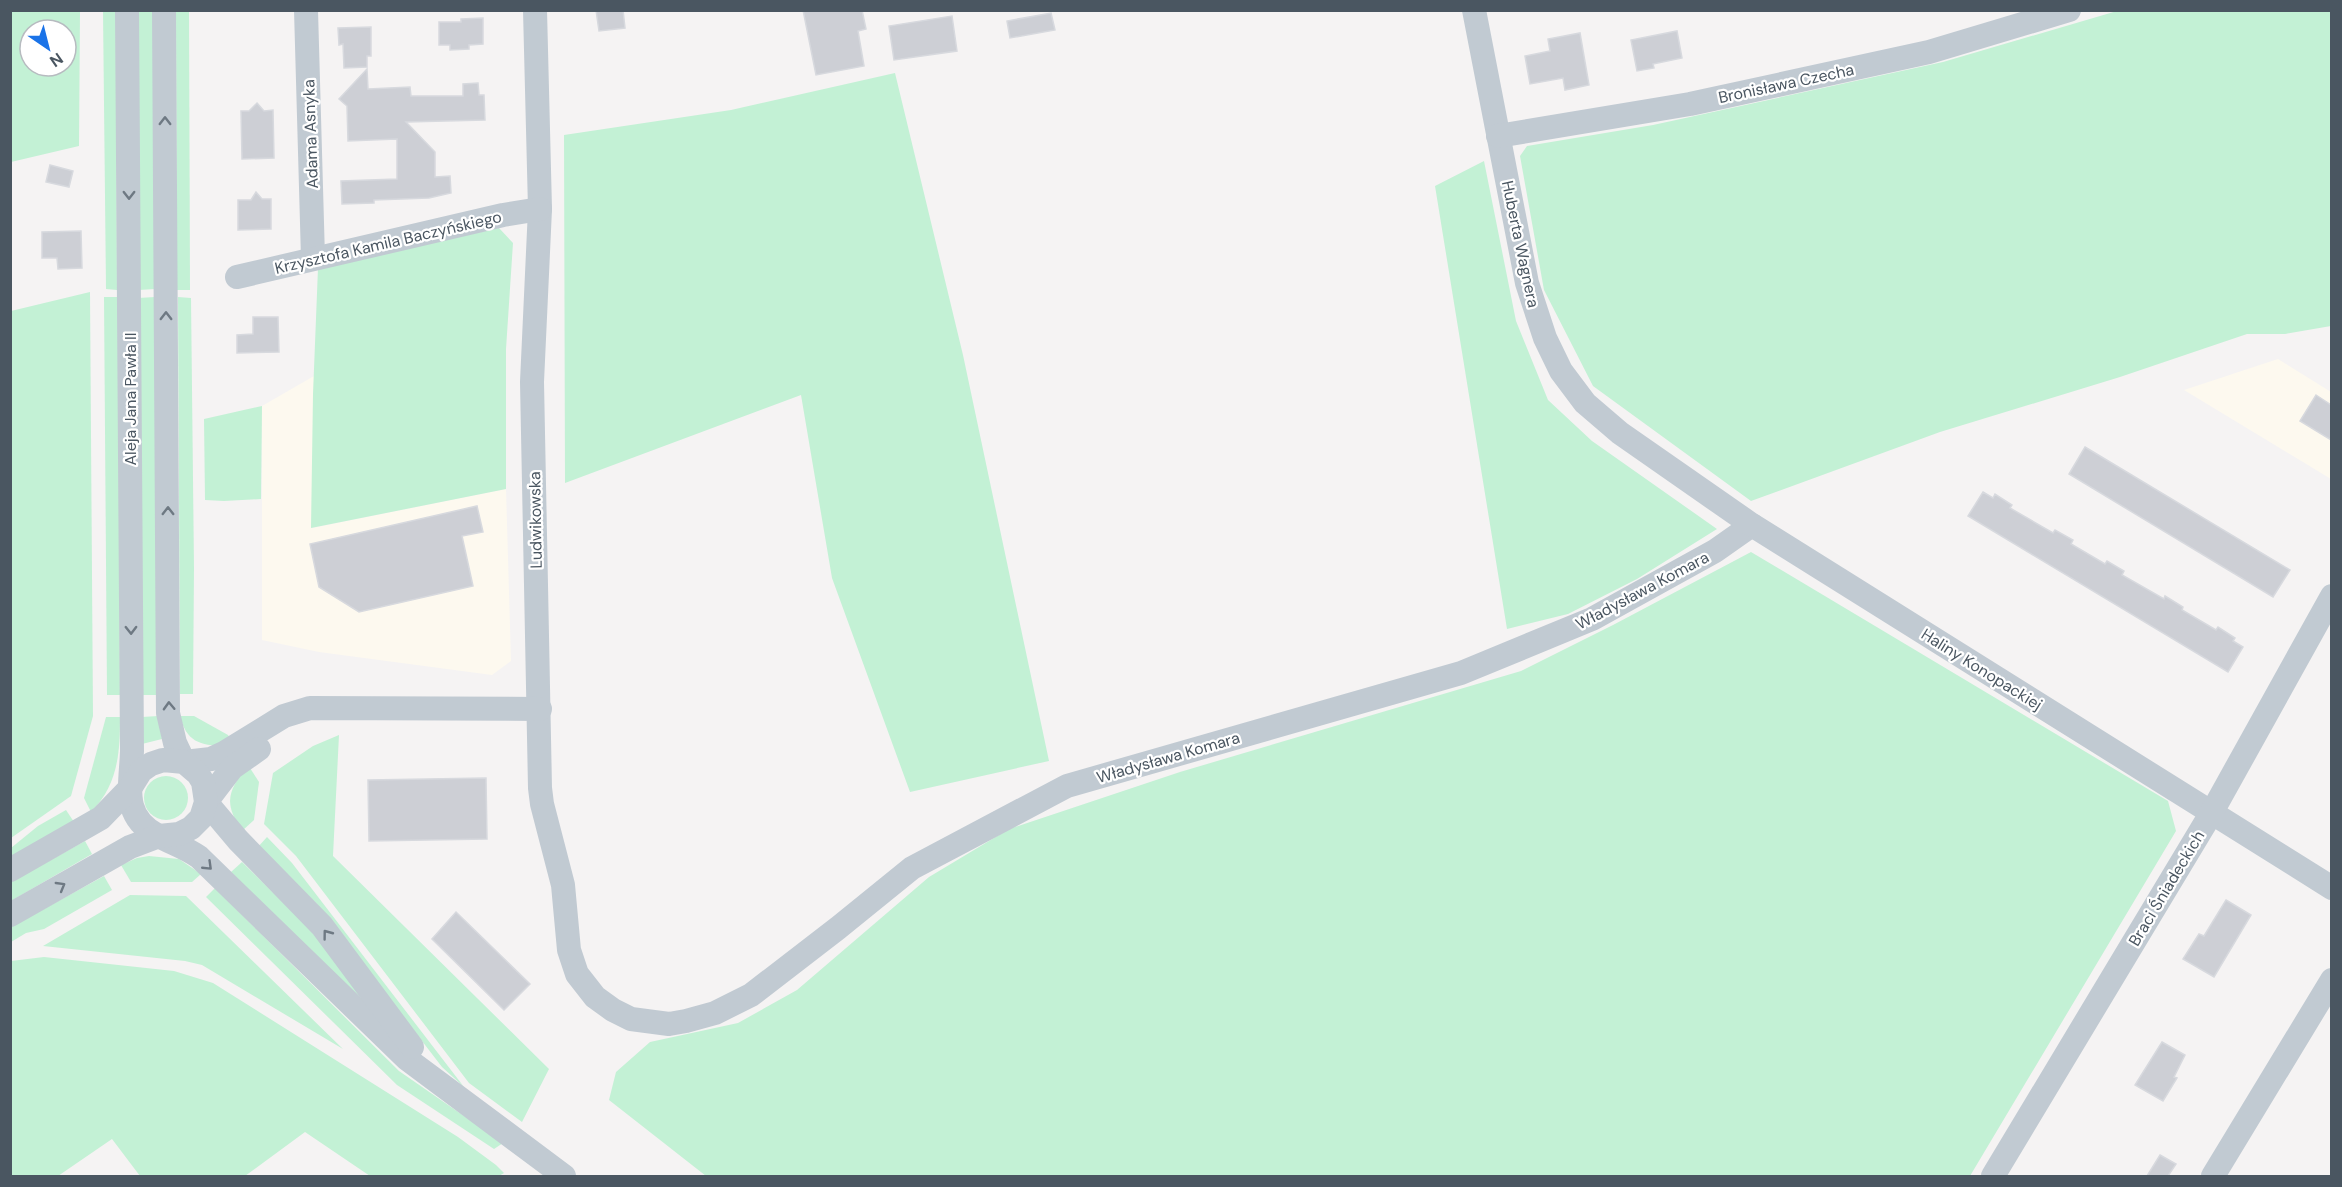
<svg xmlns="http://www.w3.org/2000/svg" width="2342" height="1187" viewBox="0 0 2342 1187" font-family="'DM Sans',sans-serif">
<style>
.commercial{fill:#fdf9ef}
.green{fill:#c3f1d5;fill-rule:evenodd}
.building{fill:#cdcfd5;stroke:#d7d9de;stroke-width:1.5}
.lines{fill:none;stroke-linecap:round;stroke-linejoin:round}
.minor{stroke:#c1cad2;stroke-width:24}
.oneway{stroke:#6e7983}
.labels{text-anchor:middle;stroke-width:4.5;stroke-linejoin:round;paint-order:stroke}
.street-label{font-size:16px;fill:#4a5661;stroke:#fff}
</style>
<rect width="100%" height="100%" fill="#f5f3f3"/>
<g class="commercial">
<path d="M 2278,359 L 2331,392 L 2331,479 L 2184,390 Z"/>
<path d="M 314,376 L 312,528 L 506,489 L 511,661 L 492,675 L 319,652 L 262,640 L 262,406 Z"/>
</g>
<g class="green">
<path d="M 10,11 L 80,11 L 79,146 L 11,162 ZM 30,30 L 66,30 L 66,66 L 30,66 Z"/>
<path d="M 103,11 L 116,11 L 117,290 L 106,289 Z"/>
<path d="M 138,11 L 154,11 L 155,289 L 139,290 Z"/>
<path d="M 176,11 L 189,11 L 190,290 L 177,290 Z"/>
<path d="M 2117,11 L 2331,11 L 2331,326 L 2285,334 L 2247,334 L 2120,377 L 1940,432 L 1751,501 L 1593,386 L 1544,290 L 1520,156 L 1527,146 L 1653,125 L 1943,62 Z"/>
<path d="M 895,73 L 963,355 L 1049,761 L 910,792 L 832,578 L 801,395 L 565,483 L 564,135 L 731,110 Z"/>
<path d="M 1484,161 L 1516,321 L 1548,400 L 1592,441 L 1717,529 L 1637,579 L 1568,614 L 1507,629 L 1435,186 Z"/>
<path d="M 499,228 L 513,243 L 506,349 L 506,489 L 311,528 L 313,394 L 318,268 Z"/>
<path d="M 90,292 L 93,716 L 71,796 L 11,838 L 11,311 Z"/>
<path d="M 104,297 L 118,297 L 120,695 L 107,695 Z"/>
<path d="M 155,297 L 158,695 L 142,695 L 138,298 Z"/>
<path d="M 178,297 L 191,298 L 194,568 L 193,694 L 180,694 Z"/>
<path d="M 262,406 L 261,499 L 224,501 L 205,500 L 204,419 Z"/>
<path d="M 1751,552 L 2168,801 L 2176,831 L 1970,1176 L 706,1176 L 609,1100 L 616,1072 L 650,1042 L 738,1023 L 797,990 L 929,877 L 1009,829 L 1180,772 L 1521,671 L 1613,625 Z"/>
<path d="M 158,716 L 162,739 L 142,744 L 142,717 Z"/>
<path d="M 180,716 L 194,716 L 228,735 L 231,740 L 224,746 C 200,746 186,741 180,716 Z"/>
<path d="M 106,717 L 120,717 C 120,753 118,785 91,812 L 84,798 Z"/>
<path d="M 339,735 L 333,856 L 549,1069 L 522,1122 L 469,1083 L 296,856 L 264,824 L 273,773 L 313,746 Z"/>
<path d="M 248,765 L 259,782 L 254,820 L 242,831 C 223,802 228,791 248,765 Z"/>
<circle cx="166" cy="798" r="22"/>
<path d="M 66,810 L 74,822 L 11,858 L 11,848 L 38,826 Z"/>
<path d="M 267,837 L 292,863 L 464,1087 L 442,1067 L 316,903 L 258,847 Z"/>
<path d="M 85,841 L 92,854 L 11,901 L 11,882 Z"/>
<path d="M 149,856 L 179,859 L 201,874 L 192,882 L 131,882 L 121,865 L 137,858 Z"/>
<path d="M 242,862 L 307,926 L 373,1007 L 367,1006 L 231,872 Z"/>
<path d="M 104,876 L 112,890 L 44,929 L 26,933 L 11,942 L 11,927 Z"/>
<path d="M 215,888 L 399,1071 L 503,1143 L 494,1149 L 397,1085 L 206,897 Z"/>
<path d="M 130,895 L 186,896 L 343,1049 L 202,965 L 185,961 L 43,946 Z"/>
<path d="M 44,957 L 174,971 L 213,983 L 458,1137 L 496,1165 L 504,1173 L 499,1176 L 370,1176 L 305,1132 L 245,1176 L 140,1176 L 112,1139 L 58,1176 L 11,1176 L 11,961 Z"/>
</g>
<g class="building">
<path d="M 596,10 L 623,10 L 625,28 L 599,31 Z"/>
<path d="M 803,10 L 862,10 L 866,29 L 858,31 L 864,66 L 816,75 Z"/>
<path d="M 1051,13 L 1055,30 L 1010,38 L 1007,21 Z"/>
<path d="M 952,16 L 957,51 L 894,60 L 889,26 Z"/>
<path d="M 483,18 L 483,44 L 469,45 L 469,49 L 450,50 L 450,45 L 439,45 L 439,22 L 461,22 L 461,19 Z"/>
<path d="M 371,27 L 371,56 L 367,56 L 367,67 L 344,68 L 343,44 L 339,45 L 338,28 Z"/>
<path d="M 1677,31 L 1682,58 L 1653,64 L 1654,68 L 1637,71 L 1631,40 Z"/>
<path d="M 1580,33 L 1589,85 L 1565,90 L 1563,78 L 1530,84 L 1525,56 L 1550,51 L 1548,39 Z"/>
<path d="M 367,69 L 368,89 L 410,87 L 411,96 L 463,96 L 463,84 L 478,83 L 479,95 L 484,95 L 485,120 L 406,122 L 435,152 L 435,177 L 450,176 L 451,193 L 429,198 L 374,200 L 374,203 L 342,204 L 341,181 L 397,179 L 397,139 L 348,141 L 347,106 L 339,99 Z"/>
<path d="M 257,103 L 264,111 L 273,110 L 274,158 L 242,159 L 241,111 L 249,111 Z"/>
<path d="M 50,165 L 73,171 L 69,187 L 46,182 Z"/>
<path d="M 256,192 L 262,199 L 271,199 L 271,229 L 238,230 L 238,200 L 251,200 Z"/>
<path d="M 81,231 L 82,268 L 58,269 L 57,258 L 42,258 L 42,232 Z"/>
<path d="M 253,317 L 278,317 L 279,352 L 237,353 L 237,335 L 253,334 Z"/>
<path d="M 2316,395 L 2331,405 L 2331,440 L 2300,421 Z"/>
<path d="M 2085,447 L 2290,570 L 2273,597 L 2069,474 Z"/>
<path d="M 1983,492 L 1993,498 L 1995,494 L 2012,505 L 2010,508 L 2053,533 L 2055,530 L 2073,540 L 2071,544 L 2105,564 L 2107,561 L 2124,571 L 2122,575 L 2164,599 L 2165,596 L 2183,607 L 2182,610 L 2216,630 L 2218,627 L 2235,638 L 2233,641 L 2243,647 L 2228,672 L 1968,516 Z"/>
<path d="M 477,506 L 483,532 L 462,536 L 473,586 L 359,612 L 319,587 L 310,544 Z"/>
<path d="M 486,778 L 487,839 L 369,841 L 368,780 Z"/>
<path d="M 2226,900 L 2251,915 L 2214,977 L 2183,959 L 2199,934 L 2204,936 Z"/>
<path d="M 456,912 L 530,984 L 504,1010 L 432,939 Z"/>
<path d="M 2162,1042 L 2185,1055 L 2174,1077 L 2177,1078 L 2163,1101 L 2135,1085 Z"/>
<path d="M 2160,1155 L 2176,1164 L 2168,1176 L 2147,1176 Z"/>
</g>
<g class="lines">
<g class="minor">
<path d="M 127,10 L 132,751 C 131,785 121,816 157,835 C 171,843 185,847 199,857 L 407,1059 L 564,1176"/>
<path d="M 164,10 L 168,713 L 175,743 L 184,762"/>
<path d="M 306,10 L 313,258"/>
<path d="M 535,10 L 540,209 L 532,382 L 540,788 L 542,804 L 563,885 L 569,950 L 577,974 L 595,997 L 613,1010 L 631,1019 L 669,1024 L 686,1021 L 715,1013 L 751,995 L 838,928 L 912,868 L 1067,786 L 1461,673 L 1592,619 L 1715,551 L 1752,525"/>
<path d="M 1474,10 L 1527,283 L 1545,338 L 1561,371 L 1585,403 L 1620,433 L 1752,525 L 2332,888"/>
<path d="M 1498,136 L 1690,104 L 1929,52 L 2069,10"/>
<path d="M 237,277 L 503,215 L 540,209"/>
<path d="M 184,762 L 211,759 L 224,753 L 284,716 L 310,708 L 540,709"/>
<path d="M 206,802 L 238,840 L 322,926 L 412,1047"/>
<path d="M 206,802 L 232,768 L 259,749"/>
<path d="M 10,870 L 101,818 L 131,787 L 141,771 L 151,764 L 163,760 L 184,762 L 198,774 L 203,782 L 206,802 L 201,818 L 191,828 L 179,834 L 159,836 L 130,847 L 10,915"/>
<path d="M 1993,1176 L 2212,812 L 2332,596"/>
<path d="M 2213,1176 L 2332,980"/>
</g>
</g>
<defs><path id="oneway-chevron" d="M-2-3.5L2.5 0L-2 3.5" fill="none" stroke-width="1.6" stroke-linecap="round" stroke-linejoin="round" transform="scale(1.5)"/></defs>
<g class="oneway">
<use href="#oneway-chevron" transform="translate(165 121) rotate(-90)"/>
<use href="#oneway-chevron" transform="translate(129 195) rotate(90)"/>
<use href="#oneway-chevron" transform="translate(166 316) rotate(-90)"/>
<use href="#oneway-chevron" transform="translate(168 511) rotate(-90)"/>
<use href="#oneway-chevron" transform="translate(131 630) rotate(89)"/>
<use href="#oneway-chevron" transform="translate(169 706) rotate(-92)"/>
<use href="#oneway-chevron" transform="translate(208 866) rotate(44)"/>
<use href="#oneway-chevron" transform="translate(61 886) rotate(-30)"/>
<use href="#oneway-chevron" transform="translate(327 934) rotate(-127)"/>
</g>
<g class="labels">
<g class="street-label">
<text transform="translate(1786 83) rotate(-12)" y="6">Bronisława Czecha</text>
<text transform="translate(310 134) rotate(-92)" y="6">Adama Asnyka</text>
<text transform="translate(388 242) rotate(-13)" y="6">Krzysztofa Kamila Baczyńskiego</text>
<text transform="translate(1521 244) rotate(78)" y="6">Huberta Wagnera</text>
<text transform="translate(130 399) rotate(-90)" y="6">Aleja Jana Pawła II</text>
<text transform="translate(535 520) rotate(-91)" y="6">Ludwikowska</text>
<text transform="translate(1642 590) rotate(-28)" y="6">Władysława Komara</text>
<text transform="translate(1982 669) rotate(32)" y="6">Haliny Konopackiej</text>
<text transform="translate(1168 757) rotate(-16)" y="6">Władysława Komara</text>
<text transform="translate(2166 888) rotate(-59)" y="6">Braci Śniadeckich</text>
</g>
</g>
<rect width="2342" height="1187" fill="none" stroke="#4a5661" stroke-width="24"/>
<g transform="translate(48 48) rotate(145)"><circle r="28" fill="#ffffff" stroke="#b7bbc0" stroke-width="1.5"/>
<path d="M0-4.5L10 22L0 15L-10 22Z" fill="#1a73e8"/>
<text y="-9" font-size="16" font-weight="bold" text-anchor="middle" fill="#4a5661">N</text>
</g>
</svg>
